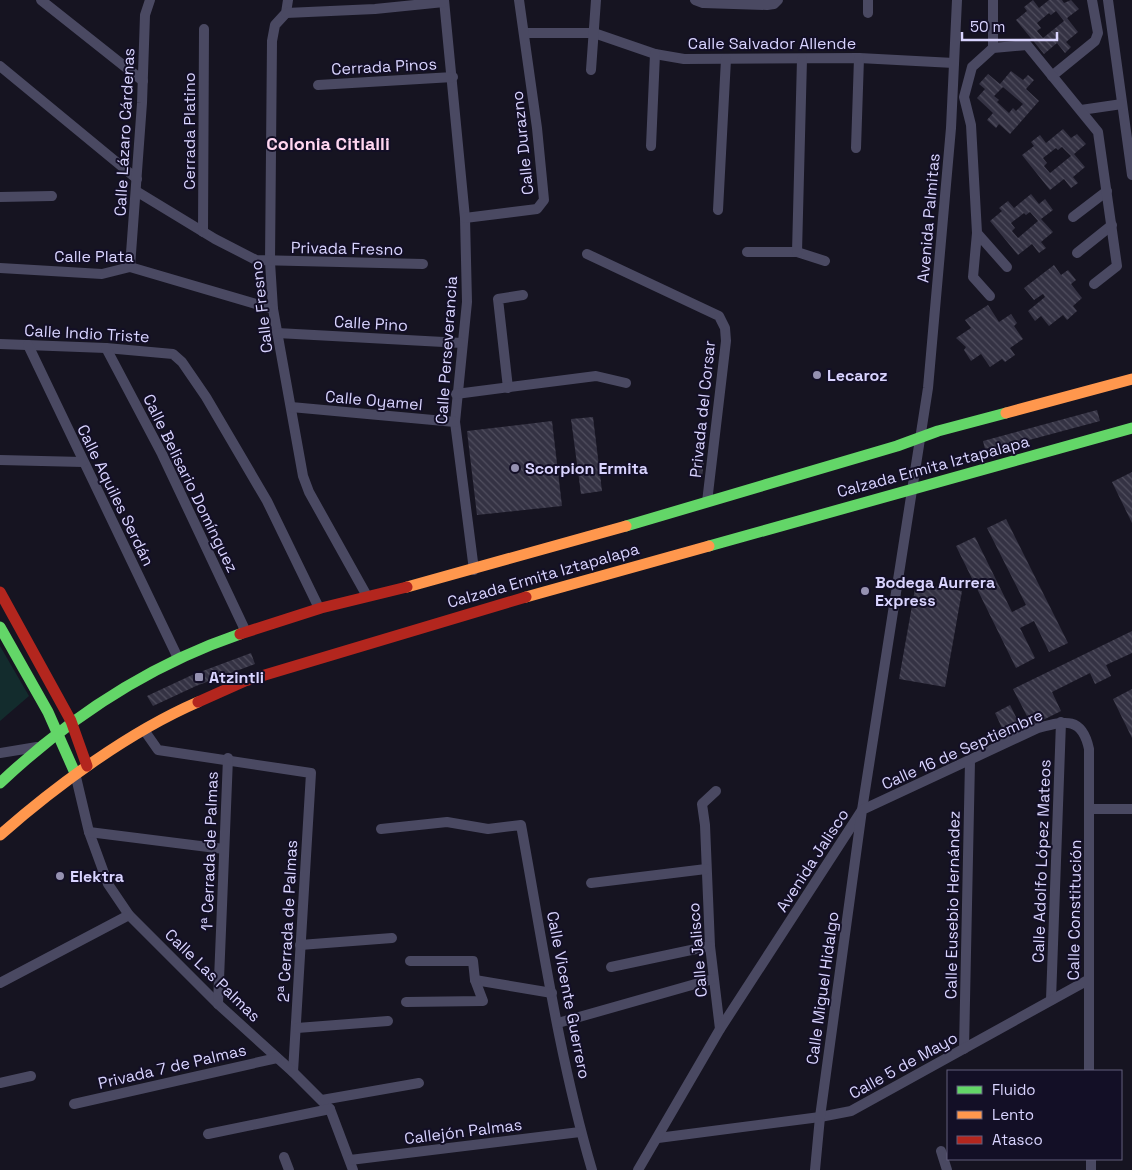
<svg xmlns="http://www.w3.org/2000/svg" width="1132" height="1170" viewBox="0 0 1132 1170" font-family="'Space Grotesk',sans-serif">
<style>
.green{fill:#132c2d}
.building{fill:url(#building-back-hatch);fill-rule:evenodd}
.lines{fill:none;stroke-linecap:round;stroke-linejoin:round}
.street{stroke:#4a4962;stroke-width:10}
.fast{stroke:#63d668;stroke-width:11}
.slow{stroke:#ff974d;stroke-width:11}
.jam{stroke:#b3261e;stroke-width:11}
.poi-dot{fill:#9591b1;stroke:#130f26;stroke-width:2}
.labels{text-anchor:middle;stroke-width:4;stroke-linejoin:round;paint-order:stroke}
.street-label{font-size:16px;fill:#d9d4ff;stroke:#130f26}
.poi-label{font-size:16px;font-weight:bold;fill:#d9d4ff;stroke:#130f26;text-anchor:start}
.neighbourhood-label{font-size:18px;font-weight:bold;fill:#ffd6f0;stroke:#130f26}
</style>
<defs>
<pattern id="building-back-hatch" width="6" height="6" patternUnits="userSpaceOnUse" patternTransform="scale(1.25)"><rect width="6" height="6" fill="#343243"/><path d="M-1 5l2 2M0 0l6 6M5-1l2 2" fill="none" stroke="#514f5f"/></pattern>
</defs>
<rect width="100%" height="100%" fill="#161421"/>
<path class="green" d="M 0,646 L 29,696 L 0,721 Z"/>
<g class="building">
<path d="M 1033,0 L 1039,8 L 1049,0 L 1062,0 L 1064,3 L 1071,0 L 1079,9 L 1067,18 L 1078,32 L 1066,42 L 1071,47 L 1065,53 L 1057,43 L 1044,54 L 1016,20 L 1027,11 L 1024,7 ZM 1056,11 L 1064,21 L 1043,38 L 1037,31 L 1041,28 L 1037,23 L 1049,13 L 1051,15 Z"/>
<path d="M 1011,71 L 1023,80 L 1028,75 L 1034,80 L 1026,89 L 1039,101 L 1010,134 L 999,124 L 996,128 L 987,120 L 993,113 L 977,98 L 985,89 L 979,84 L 988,74 L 1000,84 ZM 1003,87 L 1023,104 L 1016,111 L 1013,108 L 1009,113 L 997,102 L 999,100 L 994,96 Z"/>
<path d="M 1063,129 L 1071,138 L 1077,134 L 1086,144 L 1074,154 L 1085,167 L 1073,177 L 1078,183 L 1071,188 L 1064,179 L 1050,190 L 1022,155 L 1034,146 L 1031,142 L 1040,135 L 1046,143 ZM 1062,147 L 1071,156 L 1050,173 L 1044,166 L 1047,163 L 1043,158 L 1056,148 L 1058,150 Z"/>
<path d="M 1031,194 L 1039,204 L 1045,199 L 1053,210 L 1041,219 L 1053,232 L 1041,242 L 1046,248 L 1039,253 L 1032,244 L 1018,255 L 990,221 L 1002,211 L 999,208 L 1008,201 L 1014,208 ZM 1030,212 L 1038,221 L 1018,238 L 1012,231 L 1015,228 L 1011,223 L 1024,213 L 1026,215 Z"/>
<path d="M 1054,265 L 1061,275 L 1068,270 L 1076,280 L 1071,284 L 1082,298 L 1073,306 L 1077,311 L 1067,320 L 1063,315 L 1049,326 L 1041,316 L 1035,321 L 1028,311 L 1045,297 L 1043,294 L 1034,300 L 1024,288 Z"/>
<path d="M 988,305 L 999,322 L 1011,314 L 1017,323 L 1014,326 L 1023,339 L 1010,348 L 1015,355 L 1005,362 L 1002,359 L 990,367 L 981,354 L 971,361 L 964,350 L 966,347 L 956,338 L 971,328 L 965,320 Z"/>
<path d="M 1097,410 L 1100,421 L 999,448 L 999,446 L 985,449 L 983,441 Z"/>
<path d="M 593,417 L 602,491 L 581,494 L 571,419 Z"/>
<path d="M 552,421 L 562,506 L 477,515 L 467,431 Z"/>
<path d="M 696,459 L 704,460 L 702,478 L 694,477 Z"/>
<path d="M 1132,472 L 1132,523 L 1112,482 Z"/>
<path d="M 1006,519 L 1068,643 L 1049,652 L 1034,621 L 1020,628 L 1035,658 L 1016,668 L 956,546 L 975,537 L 1012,612 L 1026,605 L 987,528 Z"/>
<path d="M 916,583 L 962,591 L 945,687 L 899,679 Z"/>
<path d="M 1132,631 L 1132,653 L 1106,665 L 1111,676 L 1095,684 L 1090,673 L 1052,692 L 1061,711 L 1001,741 L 997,733 L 1003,730 L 995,713 L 1010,705 L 1019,723 L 1028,718 L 1013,689 Z"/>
<path d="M 251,653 L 255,664 L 196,686 L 153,706 L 147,696 L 192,675 Z"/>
<path d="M 1132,689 L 1132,738 L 1113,699 Z"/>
</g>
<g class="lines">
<g class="street">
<path d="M 41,0 L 143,81"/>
<path d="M 288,0 L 286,13 L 275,25 L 272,41 L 270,262 L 273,309 L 303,476 L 309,492 L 367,596"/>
<path d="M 444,0 L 465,218 L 467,302 L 455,422 L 474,570"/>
<path d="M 695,0 L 703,3 L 767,5 L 774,4 L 778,0"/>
<path d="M 868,0 L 868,13"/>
<path d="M 1108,0 L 1132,175"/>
<path d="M 286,13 L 375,9 L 444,2"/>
<path d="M 525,33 L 594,33 L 655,54 L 684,59 L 859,58 L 954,63"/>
<path d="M 993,48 L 993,0"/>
<path d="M 0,66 L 137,179"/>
<path d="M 591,70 L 596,0"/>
<path d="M 1052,76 L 1095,41 L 1098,33 L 1092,0"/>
<path d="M 318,85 L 453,77"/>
<path d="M 1081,110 L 1122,104"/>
<path d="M 651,146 L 655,54"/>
<path d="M 856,148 L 859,58"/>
<path d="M 136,191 L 215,239 L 256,260 L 423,264"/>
<path d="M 0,197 L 52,196"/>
<path d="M 718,210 L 726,59"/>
<path d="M 1073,217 L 1107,191"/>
<path d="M 465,218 L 537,209 L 544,200 L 537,128 L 519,0"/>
<path d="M 203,232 L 204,29"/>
<path d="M 977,233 L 1007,267"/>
<path d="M 747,252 L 797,252 L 825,261"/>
<path d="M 797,252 L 802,59"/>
<path d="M 1077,253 L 1112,225"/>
<path d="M 587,254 L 719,316 L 725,328 L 726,341 L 707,502"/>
<path d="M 130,267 L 142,103 L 145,15 L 150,0"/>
<path d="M 0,268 L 102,274 L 130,267 L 273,309"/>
<path d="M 990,296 L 973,277 L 977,233 L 971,125 L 964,97 L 972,67 L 993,48 L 1027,45 L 1098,132 L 1117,266 L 1094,284"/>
<path d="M 277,333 L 462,343"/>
<path d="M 0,344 L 106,348 L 173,354 L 182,362 L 206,397 L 267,501 L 319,608"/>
<path d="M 28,345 L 178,658"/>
<path d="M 106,348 L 162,454 L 246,632"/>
<path d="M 508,388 L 498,299 L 523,295"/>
<path d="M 456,394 L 596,376 L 626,383"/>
<path d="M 291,407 L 455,422"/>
<path d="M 0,460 L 83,462"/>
<path d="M 144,730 L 158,750 L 311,773 L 293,1072"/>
<path d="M 0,753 L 37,747"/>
<path d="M 75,773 L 89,832 L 108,884 L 129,915 L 218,1004 L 293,1072 L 330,1109 L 353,1170"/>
<path d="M 716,791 L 702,804 L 705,825 L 710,946 L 720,1029"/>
<path d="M 1090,809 L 1132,809"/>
<path d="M 381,829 L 447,822 L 488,829 L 521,825 C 542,940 559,1058 592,1170"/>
<path d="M 89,832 L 224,849"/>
<path d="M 591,883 L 706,869"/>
<path d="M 300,945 L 392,938"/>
<path d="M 611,967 L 710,946"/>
<path d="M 475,980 L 552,993"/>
<path d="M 0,983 L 129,915"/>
<path d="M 1051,1000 L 1061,722"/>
<path d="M 406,1002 L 483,1001 L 475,980 L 473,961 L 410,961"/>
<path d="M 218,1004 L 228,758"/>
<path d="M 558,1023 L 713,979"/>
<path d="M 297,1028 L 388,1021"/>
<path d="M 964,1049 L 970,761"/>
<path d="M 0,1083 L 31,1076"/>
<path d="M 322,1100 L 419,1083"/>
<path d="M 74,1104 L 277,1058"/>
<path d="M 208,1134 L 330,1109"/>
<path d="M 658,1138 L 820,1117 L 851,1111 L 1088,980"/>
<path d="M 941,1151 L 947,1170"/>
<path d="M 284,1157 L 289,1170"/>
<path d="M 1091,1159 L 1091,1170"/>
<path d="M 350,1160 L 580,1132"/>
<path d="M 638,1170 L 720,1029 L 862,810 L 928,388 L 951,128 L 957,0"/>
<path d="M 815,1170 L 820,1117 L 862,810 L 1038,728 C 1065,721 1082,716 1089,749 L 1089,1071"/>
</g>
<g class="fast">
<path d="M 626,526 L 897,446 L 938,431 L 1006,413"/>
<path d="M 709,546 L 1132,428"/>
<path d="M 0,627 L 48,712 L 75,773"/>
<path d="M 0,783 C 70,717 149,665 240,634"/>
</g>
<g class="slow">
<path d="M 1006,413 L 1132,379"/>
<path d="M 407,587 L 626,526"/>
<path d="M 526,597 L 709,546"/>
<path d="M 0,835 C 57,785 129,732 198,702"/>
</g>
<g class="jam">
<path d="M 0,592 L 71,721 L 87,766"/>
<path d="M 240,634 L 321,608 L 407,587"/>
<path d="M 198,702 L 245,681 L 526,597"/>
</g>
</g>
<g class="poi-dot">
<circle cx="817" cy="375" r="5"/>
<circle cx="515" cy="468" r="5"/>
<circle cx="865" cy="591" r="5"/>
<rect x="194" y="672" width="10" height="10" rx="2.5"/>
<circle cx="60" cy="876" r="5"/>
</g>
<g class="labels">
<g class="street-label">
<text x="772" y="49">Calle Salvador Allende</text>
<text transform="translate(384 66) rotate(-3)" y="6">Cerrada Pinos</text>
<text transform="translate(189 131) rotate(-90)" y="6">Cerrada Platino</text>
<text transform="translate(124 132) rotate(-87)" y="6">Calle Lázaro Cárdenas</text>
<text transform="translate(522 143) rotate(-96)" y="6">Calle Durazno</text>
<text transform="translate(928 218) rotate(-85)" y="6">Avenida Palmitas</text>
<text transform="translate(347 248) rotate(1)" y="6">Privada Fresno</text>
<text x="94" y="262">Calle Plata</text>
<text transform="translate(261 307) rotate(-97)" y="6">Calle Fresno</text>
<text transform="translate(371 323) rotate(3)" y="6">Calle Pino</text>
<text transform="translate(87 333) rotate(3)" y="6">Calle Indio Triste</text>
<text transform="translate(446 350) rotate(-86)" y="6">Calle Perseverancia</text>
<text transform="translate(374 400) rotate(5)" y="6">Calle Oyamel</text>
<text transform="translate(702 409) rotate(-84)" y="6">Privada del Corsar</text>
<text transform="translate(933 466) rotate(-15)" y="6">Calzada Ermita Iztapalapa</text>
<text transform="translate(191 483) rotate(64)" y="6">Calle Belisario Domínguez</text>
<text transform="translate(116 495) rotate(64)" y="6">Calle Aquiles Serdán</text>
<text transform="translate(543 575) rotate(-16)" y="6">Calzada Ermita Iztapalapa</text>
<text transform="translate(962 749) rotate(-24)" y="6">Calle 16 de Septiembre</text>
<text transform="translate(209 851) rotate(-88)" y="6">1ª Cerrada de Palmas</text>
<text transform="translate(812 860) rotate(-57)" y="6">Avenida Jalisco</text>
<text transform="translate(1041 861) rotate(-88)" y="6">Calle Adolfo López Mateos</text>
<text transform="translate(952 905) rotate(-89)" y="6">Calle Eusebio Hernández</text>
<text transform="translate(1074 910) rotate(-89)" y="6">Calle Constitución</text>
<text transform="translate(287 921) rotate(-87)" y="6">2ª Cerrada de Palmas</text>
<text transform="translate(697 950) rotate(-95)" y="6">Calle Jalisco</text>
<text transform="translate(213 975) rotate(44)" y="6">Calle Las Palmas</text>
<text transform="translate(822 988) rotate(-82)" y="6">Calle Miguel Hidalgo</text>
<text transform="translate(569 995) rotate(79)" y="6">Calle Vicente Guerrero</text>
<text transform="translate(903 1065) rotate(-29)" y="6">Calle 5 de Mayo</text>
<text transform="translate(172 1066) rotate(-13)" y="6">Privada 7 de Palmas</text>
<text transform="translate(463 1131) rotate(-7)" y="6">Callejón Palmas</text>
</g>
<g class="poi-label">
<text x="827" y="381">Lecaroz</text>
<text x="525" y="474">Scorpion Ermita</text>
<text x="875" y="588">Bodega Aurrera<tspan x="875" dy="18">Express</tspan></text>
<text x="209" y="683">Atzintli</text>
<text x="70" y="882">Elektra</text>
</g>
<g class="neighbourhood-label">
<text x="328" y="150">Colonia Citlalli</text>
</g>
</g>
<rect x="947" y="1070" width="175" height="90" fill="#130f26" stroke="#625e7d"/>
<rect x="957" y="1086" width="25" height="8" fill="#63d668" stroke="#625e7d"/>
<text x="992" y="1095" font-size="15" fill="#d9d4ff">Fluido</text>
<rect x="957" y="1111" width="25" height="8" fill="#ff974d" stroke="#625e7d"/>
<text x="992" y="1120" font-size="15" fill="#d9d4ff">Lento</text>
<rect x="957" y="1136" width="25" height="8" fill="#b3261e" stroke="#625e7d"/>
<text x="992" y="1145" font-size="15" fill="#d9d4ff">Atasco</text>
<path d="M962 32v8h95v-8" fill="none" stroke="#d9d4ff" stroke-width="2.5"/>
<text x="970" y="32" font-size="15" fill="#d9d4ff" stroke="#130f26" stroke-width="4" paint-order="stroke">50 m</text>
</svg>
